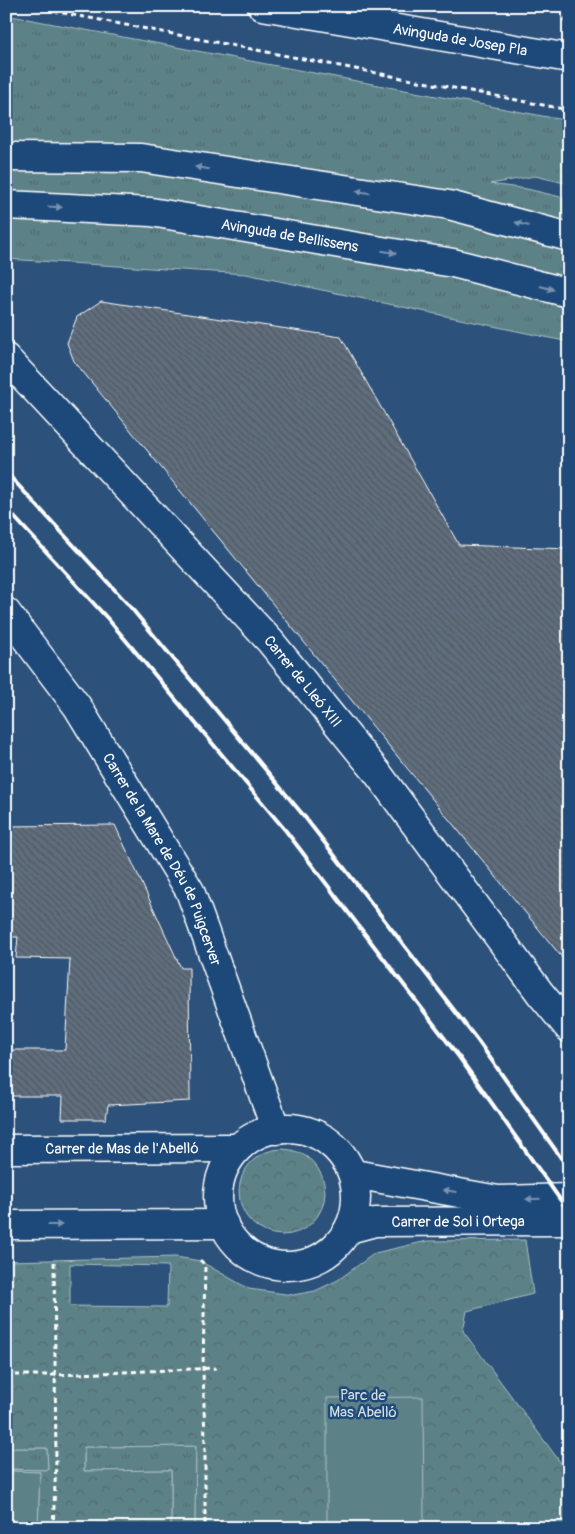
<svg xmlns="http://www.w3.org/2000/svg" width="575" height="1534" viewBox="0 0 575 1534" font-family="Pangolin,sans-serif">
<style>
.grass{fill:url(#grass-tufts);stroke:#adc0c4}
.forest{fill:url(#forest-crowns);stroke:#adc0c4;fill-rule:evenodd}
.pitch{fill:#5b8288;stroke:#adc0c4}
.building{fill:url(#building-back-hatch);stroke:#fff}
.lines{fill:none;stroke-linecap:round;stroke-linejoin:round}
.street-casing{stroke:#fff;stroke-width:31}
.secondary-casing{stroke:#fff;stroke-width:31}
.path{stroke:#fff;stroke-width:3;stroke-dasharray:5 4;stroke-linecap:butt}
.street{stroke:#1f4a7a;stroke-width:28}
.secondary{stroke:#1f4a7a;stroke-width:28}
.rail{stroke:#fff;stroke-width:4}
.oneway{fill:#7992af}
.labels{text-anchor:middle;stroke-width:5;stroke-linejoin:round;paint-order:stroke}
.street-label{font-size:15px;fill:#fff;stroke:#1f4a7a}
.park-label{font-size:15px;fill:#d6e0e1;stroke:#1f4a7a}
</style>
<defs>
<pattern id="grass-tufts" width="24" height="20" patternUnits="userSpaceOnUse" patternTransform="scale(1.25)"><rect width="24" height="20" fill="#5b8288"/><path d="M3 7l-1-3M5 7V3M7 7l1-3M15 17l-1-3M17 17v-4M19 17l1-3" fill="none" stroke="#546a6d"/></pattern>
<pattern id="forest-crowns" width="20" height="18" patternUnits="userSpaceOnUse" patternTransform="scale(1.25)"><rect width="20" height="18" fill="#5b8288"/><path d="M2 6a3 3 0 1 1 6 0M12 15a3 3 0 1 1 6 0" fill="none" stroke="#546a6d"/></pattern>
<pattern id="building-back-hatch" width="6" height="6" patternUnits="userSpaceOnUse" patternTransform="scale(1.25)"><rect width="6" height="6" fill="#5e6e7e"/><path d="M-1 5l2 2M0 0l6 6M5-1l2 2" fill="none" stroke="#52585e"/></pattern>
</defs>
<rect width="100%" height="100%" fill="#2c517b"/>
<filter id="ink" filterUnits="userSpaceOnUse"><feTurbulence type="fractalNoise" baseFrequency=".02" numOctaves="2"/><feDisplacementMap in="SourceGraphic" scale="10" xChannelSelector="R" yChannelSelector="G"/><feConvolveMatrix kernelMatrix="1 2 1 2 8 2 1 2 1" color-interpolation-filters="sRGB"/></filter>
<g filter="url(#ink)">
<g class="grass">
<path d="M 6,15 L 569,121 L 569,184 L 535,176 L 490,184 L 527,189 L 569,199 L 569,342 L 246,274 L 6,259 Z"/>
<path d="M 196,1446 L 195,1528 L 171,1528 L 171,1470 L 84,1471 L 84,1447 Z"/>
<path d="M 6,1448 L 47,1448 L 48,1470 L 6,1469 Z"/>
</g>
<g class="forest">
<circle cx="282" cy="1192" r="43"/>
<path d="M 525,1240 L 533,1294 L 467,1311 L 463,1331 L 569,1474 L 569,1528 L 195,1528 L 196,1446 L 84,1447 L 84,1471 L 171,1470 L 171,1528 L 38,1528 L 40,1472 L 12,1471 L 10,1528 L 6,1528 L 6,1469 L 48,1470 L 47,1448 L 6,1448 L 6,1261 L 176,1257 L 200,1261 L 249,1289 L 293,1295 L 315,1291 L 338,1280 L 375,1253 L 427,1241 ZM 70,1264 L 168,1266 L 167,1307 L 70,1306 Z"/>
</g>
<g class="pitch">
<path d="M 423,1397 L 424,1528 L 327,1528 L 327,1398 Z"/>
<path d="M 11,1471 L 40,1472 L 38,1528 L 10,1528 Z"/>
</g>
<g class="building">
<path d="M 101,301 L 341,337 L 459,545 L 569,549 L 569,966 L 74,361 L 67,343 L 77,317 Z"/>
<path d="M 115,825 L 181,968 L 189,968 L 190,1101 L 108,1105 L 106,1119 L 62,1119 L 63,1096 L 6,1096 L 6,1050 L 65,1050 L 70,959 L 16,958 L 18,937 L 6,937 L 6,826 Z"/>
</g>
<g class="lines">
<defs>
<g id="street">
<path id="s1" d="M 262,6 L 569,58"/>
<path id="s2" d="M 6,358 L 270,641 L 376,771 L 540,993 L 569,1028"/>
<path id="s3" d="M 6,612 L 77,706 L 190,891 L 276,1130"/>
<circle cx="287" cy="1197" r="69"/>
<path id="s4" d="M 6,1149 L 237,1148"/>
<path d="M 354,1174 L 498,1200 L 569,1198"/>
<path d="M 6,1225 L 224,1224"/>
<path id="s5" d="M 349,1229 L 375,1222 L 569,1221"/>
</g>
<g id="secondary">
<path d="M 6,157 L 141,158 L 449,205 L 569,237"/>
<path id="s6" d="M 6,205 L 151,212 L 453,263 L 569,293"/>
</g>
</defs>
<use href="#street" class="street-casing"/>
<use href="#secondary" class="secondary-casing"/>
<g class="path">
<path d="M 27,6 L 569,110"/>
<path d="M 563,21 L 567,17 L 569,9"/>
<path d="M 200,1260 L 205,1265 L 203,1368 L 205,1442 L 205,1528"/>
<path d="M 6,1375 L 55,1375 L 216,1368"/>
<path d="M 53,1528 L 56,1462 L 54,1258"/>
</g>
<use href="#street" class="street"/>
<use href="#secondary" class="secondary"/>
<g class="rail">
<path d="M 6,472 L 127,603 L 304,816 L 478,1041 L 569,1169"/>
<path d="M 6,508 L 108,619 L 286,831 L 459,1057 L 569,1212"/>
</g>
</g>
<defs><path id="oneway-solid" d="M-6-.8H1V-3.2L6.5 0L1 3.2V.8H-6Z" transform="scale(1.25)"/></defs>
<g class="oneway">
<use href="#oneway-solid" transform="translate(202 168) rotate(-171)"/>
<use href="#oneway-solid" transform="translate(363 192) rotate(-171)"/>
<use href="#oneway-solid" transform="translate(55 207) rotate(3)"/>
<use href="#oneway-solid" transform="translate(522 224) rotate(-165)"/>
<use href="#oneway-solid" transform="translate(389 252) rotate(10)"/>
<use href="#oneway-solid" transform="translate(547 288) rotate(15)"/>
<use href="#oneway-solid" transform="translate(450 1191) rotate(-170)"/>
<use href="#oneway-solid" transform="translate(533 1199) rotate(179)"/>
<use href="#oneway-solid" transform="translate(55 1225)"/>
</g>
</g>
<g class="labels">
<g class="street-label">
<text dy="5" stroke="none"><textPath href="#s1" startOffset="201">Avinguda de Josep Pla</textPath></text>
<text dy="5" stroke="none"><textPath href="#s6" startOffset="286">Avinguda de Bellissens</textPath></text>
<text dy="5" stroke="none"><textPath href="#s2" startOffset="439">Carrer de Lleó XIII</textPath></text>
<text dy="5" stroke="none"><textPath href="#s3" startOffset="294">Carrer de la Mare de Déu de Puigcerver</textPath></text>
<text dy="5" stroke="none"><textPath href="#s4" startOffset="116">Carrer de Mas de l'Abelló</textPath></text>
<text dy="5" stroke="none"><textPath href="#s5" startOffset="110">Carrer de Sol i Ortega</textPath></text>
</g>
<g class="park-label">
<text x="363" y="1400">Parc de<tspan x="363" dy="17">Mas Abelló</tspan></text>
</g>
</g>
<rect width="575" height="1534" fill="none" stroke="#1f4a7a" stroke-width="25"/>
<rect x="12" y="12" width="550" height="1509" fill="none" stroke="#fff" stroke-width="2" filter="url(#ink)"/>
</svg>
